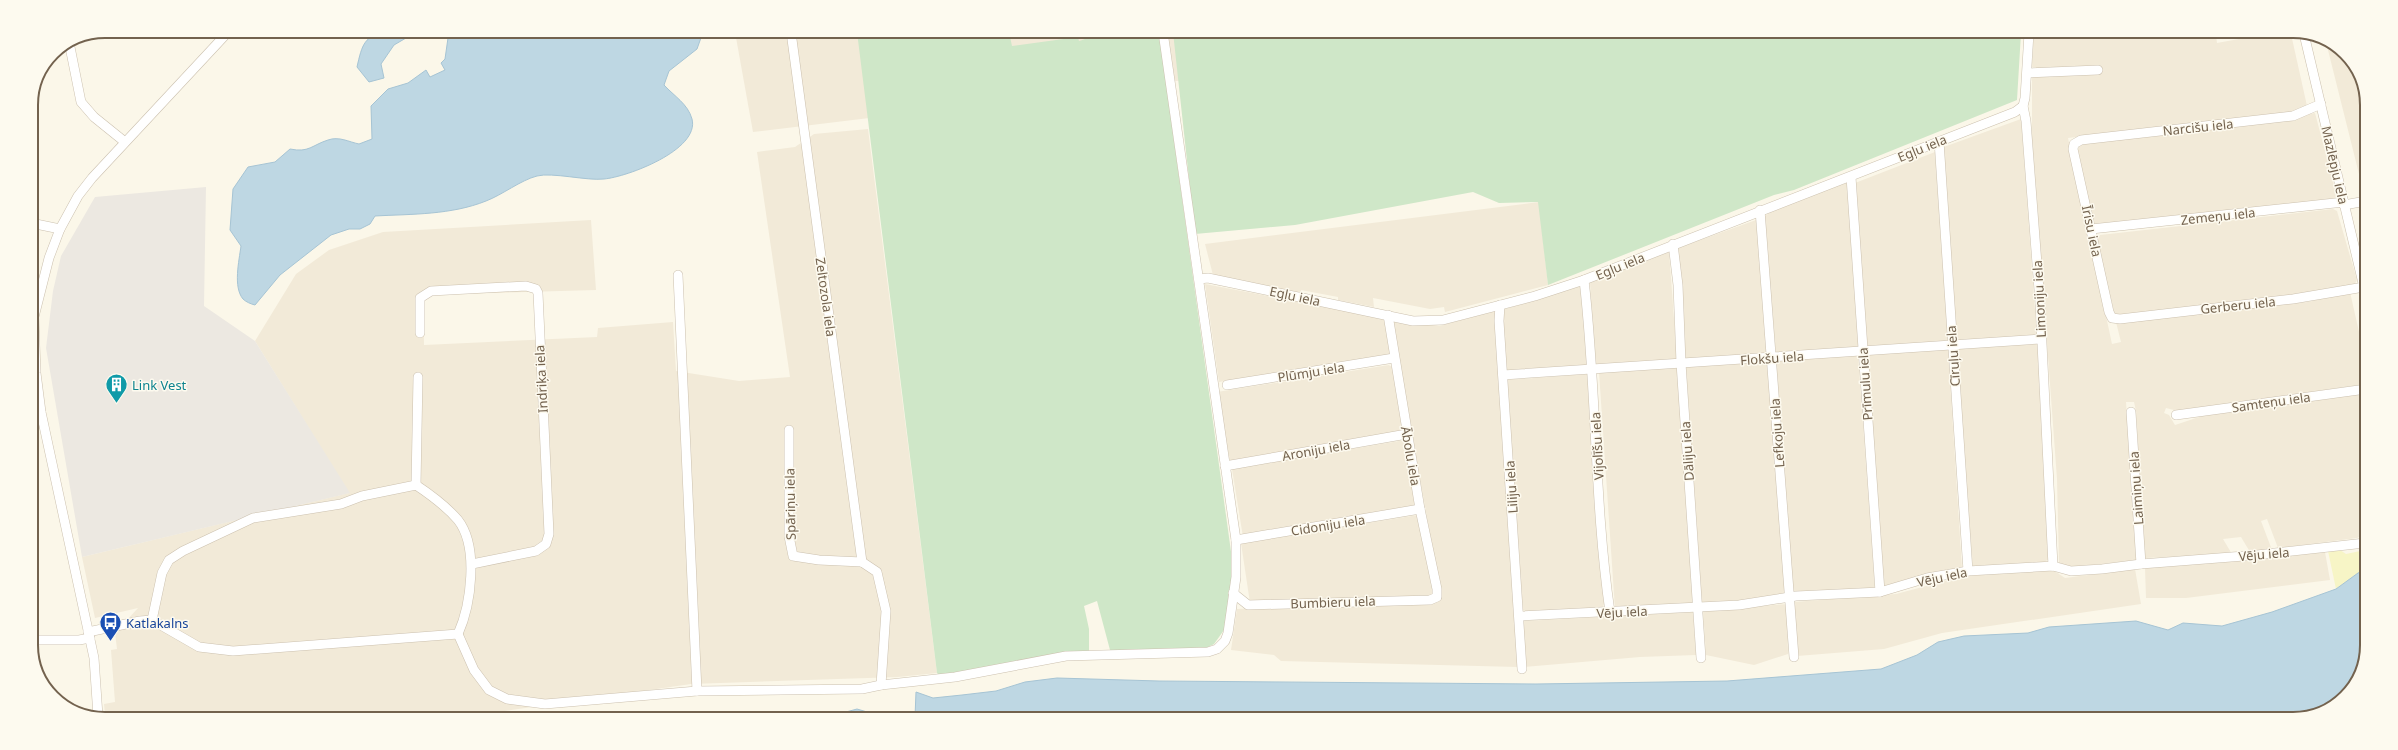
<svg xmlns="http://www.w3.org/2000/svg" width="2398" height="750" viewBox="0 0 2398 750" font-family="'Noto Sans',sans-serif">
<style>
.residential{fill:#f2ead8}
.industrial{fill:#ece8e1}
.green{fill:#cfe7c8}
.sand{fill:#f7f5c6}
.water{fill:#bed7e3;stroke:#a6c4d4}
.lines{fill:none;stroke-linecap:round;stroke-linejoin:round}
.minor-casing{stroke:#ccc1af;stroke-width:10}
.minor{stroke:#fff;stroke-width:9}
.labels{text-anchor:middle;stroke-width:3;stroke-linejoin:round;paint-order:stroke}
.street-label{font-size:13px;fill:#73624e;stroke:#fdfaef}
.culture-label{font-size:13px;fill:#0d838f;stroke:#fdfaef;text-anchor:start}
.transit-label{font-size:13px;fill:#164399;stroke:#fdfaef;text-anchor:start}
.rim{fill:none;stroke:#73624e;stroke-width:2}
</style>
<rect width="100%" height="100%" fill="#fbf7e9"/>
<g class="residential">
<path d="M 735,32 L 1339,32 L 1343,61 L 753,132 Z"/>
<path d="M 2034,33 L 2220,33 L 2216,35 L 2217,43 L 2266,34 L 2291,34 L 2307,106 L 2290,113 L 2068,138 L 2112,344 L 2121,342 L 2116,322 L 2252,306 L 2308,302 L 2350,292 L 2366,363 L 2366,384 L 2178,411 L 2166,408 L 2164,413 L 2169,415 L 2175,425 L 2205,415 L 2366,393 L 2365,534 L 2357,538 L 2278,548 L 2267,519 L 2261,521 L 2272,550 L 2250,552 L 2241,537 L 2223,539 L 2232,554 L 2145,558 L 2136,411 L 2134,402 L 2126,402 L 2137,560 L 2073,567 L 2059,563 L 2057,479 L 2032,139 L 2032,76 L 2102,72 L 2102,68 L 2037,71 L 2036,67 L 2032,67 Z"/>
<path d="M 77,37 L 78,45 L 50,57 L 53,53 Z"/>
<path d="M 2326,42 L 2349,57 L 2367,100 L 2366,197 L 2365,198 Z"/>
<path d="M 2315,113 L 2337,196 L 2333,200 L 2097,225 L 2093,221 L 2077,153 L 2080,144 L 2208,131 Z"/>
<path d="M 2021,119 L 2037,337 L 1955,343 L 1941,148 Z"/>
<path d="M 868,129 L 937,673 L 898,677 L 691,684 L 464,717 L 105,716 L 104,704 L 115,702 L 111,650 L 117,649 L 115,633 L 138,608 L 95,618 L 82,557 L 349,493 L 255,341 L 296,274 L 329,250 L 383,232 L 591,220 L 596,290 L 423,295 L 424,345 L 597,337 L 598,328 L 673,322 L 676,371 L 739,381 L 790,377 L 757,152 L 795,147 L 814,134 Z"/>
<path d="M 1935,152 L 1948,339 L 1942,343 L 1866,348 L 1855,183 Z"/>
<path d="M 1848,182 L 1859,350 L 1776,355 L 1764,217 L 1771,211 Z"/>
<path d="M 1539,202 L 1548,285 L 1445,312 L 1444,307 L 1430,309 L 1373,298 L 1374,307 L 1338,300 L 1338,297 L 1301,290 L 1301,293 L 1213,275 L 1205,244 Z"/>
<path d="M 2366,206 L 2366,229 L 2361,207 Z"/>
<path d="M 2333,209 L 2337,211 L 2357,280 L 2353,287 L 2315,294 L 2118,315 L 2114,312 L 2097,240 L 2100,235 Z"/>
<path d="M 1756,220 L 1769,354 L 1685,360 L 1678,248 Z"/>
<path d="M 1669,251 L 1677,360 L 1594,367 L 1590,282 Z"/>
<path d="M 1205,284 L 1385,318 L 1390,355 L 1219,382 Z"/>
<path d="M 1581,286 L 1589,366 L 1505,373 L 1502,310 Z"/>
<path d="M 1495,311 L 1518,667 L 1281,661 L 1274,655 L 1231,650 L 1237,609 L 1437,601 L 1441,596 L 1392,322 L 1395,320 L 1439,326 Z"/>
<path d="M 2038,342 L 2049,559 L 2043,563 L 1973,567 L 1955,349 Z"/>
<path d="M 1948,349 L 1962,569 L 1884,586 L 1867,355 Z"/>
<path d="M 1858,355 L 1875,590 L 1793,592 L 1775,365 L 1778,360 Z"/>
<path d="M 1766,362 L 1770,367 L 1785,594 L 1783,597 L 1702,604 L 1686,367 Z"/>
<path d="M 1389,365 L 1393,368 L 1403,433 L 1230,461 L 1217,392 Z"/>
<path d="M 1677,367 L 1693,601 L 1692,604 L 1615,609 L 1599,372 Z"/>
<path d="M 1588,374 L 1605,602 L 1601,611 L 1526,613 L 1523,610 L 1506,380 Z"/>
<path d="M 1405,440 L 1417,507 L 1243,537 L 1232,469 Z"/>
<path d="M 1418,515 L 1434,594 L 1429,597 L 1250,603 L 1241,543 Z"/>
<path d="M 2325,552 L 2330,580 L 2186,598 L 2146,598 L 2145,568 L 2253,560 Z"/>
<path d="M 2135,569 L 2141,604 L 1942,633 L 1884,649 L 1797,656 L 1794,602 L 1896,594 L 1964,576 L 2053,570 L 2065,578 Z"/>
<path d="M 1787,604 L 1788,654 L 1754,665 L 1706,655 L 1703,611 Z"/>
<path d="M 1693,612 L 1696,655 L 1640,657 L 1524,667 L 1524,621 Z"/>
</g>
<path class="industrial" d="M 206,187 L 204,306 L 255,341 L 350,493 L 82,557 L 46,348 L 53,291 L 61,256 L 95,197 Z"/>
<g class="green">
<path d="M 857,32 L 1009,32 L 1012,46 L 1078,37 L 1079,41 C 1092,37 1110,27 1122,37 L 1135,32 L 1159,32 L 1233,566 L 1224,630 L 1214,644 L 1202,650 L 1110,650 L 1097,601 L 1084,606 L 1089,629 L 1089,651 L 1029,659 L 941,677 L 937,673 Z"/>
<path d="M 1173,32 L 2021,33 L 2017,100 L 1794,190 L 1774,195 L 1548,285 L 1538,202 L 1499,203 L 1473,192 L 1295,225 L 1195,234 Z"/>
</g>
<path class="sand" d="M 2340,550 L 2346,554 L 2365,550 L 2365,570 L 2358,573 L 2336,589 L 2328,551 Z"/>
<g class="water">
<path d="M 388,31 L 418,31 L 394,45 L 381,64 L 384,78 L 369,82 L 357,67 C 362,45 364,35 388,31 Z"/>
<path d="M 449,31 L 703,32 L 697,49 L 669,71 L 664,85 C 674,96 688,104 692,119 C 700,150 627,177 604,179 C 587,181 552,172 537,176 C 521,180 502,195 486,201 C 451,215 412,214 375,216 L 370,224 L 360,229 L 349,229 L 331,235 L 280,275 L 255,305 C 251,304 246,302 243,299 C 233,287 239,261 241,246 L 230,230 L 233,189 L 248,167 L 275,162 L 290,149 C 309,153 312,145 328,140 C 339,136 349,142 359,144 L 372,139 L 371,106 L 388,89 L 408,83 L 426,70 L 430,77 L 445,70 L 441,63 L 445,59 Z"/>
<path d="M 2365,570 L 2364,664 L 2338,703 L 2293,719 L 915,717 L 916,692 L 933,698 L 962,695 L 996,691 L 1025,682 L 1057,678 L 1159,681 L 1536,684 L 1727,681 L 1881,669 L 1917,655 L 1938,642 L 1964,636 L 2028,633 L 2049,627 L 2136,621 L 2168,630 L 2183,623 L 2222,626 L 2272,612 L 2336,589 L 2358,573 Z"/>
<path d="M 857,709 L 884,717 L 809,717 L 835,715 Z"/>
<path d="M 782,713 L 809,717 L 749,717 Z"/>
</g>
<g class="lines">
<defs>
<g id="minor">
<path d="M 791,32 L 862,562"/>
<path d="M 2029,33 L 2025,98 L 2023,106 L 2026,121 L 2040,303 L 2053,566"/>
<path d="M 2304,34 L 2366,296"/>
<path d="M 69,42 L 81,102 L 94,117 L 125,142"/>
<path d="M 2027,73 L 2098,70"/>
<path d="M 2321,104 L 2293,116 L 2081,140 L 2074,144 L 2073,149 L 2109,312 L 2112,318 L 2120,319 L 2293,299 L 2364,287"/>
<path d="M 1939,141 L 1968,571"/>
<path d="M 1851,177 L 1880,592"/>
<path d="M 2344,205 L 2366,201"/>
<path d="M 1760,210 L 1794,657"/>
<path d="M 31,223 L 60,229"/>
<path d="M 2091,229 L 2344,202"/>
<path d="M 1673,244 L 1678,285 L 1681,363 L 1701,658"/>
<path d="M 678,275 L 697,691"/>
<path d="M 1199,279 L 1208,278 L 1413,321 L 1443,320 L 1535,296 L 1584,280 L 2015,112 L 2023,106"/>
<path d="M 1584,280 C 1597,390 1594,502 1610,612"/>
<path d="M 1500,305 L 1499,321 L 1522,669"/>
<path d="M 420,333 L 420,298 L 431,291 L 526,286 L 536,289 L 538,293 L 549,534 L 546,544 L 536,551 L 472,564"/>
<path d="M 1503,375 L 2041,339"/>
<path d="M 1227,385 L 1394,358"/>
<path d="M 2131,412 L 2141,564"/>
<path d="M 2176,415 L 2366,389"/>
<path d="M 789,430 L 789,536 L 793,556 L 819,560 L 862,562"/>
<path d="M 1225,466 L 1407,434"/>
<path d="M 416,485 C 431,495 446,506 458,520 C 479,547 471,605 458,634"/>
<path d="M 416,485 L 418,377"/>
<path d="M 1236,540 L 1420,509"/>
<path d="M 862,562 L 877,572 L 886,611 L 881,685"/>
<path d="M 1233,593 L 1248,605 L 1430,600 L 1437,597 L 1437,589 L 1420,509 L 1388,315"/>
<path d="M 1520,616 L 1739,605 L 1796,596 L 1880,592 L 1927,578 L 1968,571 L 2053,566 L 2071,571 L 2102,569 L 2141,564 L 2257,555 L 2365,543"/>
<path d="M 152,620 L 162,573 L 169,560 L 183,551 L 253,518 L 341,504 L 362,496 L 416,485"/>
<path d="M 88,632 L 140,621 L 152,620 L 199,647 L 233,651 L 458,634"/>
<path d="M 458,634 L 474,670 L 489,690 L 507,699 L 545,704 L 697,691 L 862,689 L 881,685 L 955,677 L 1066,656 L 1208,652 L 1217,649 L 1225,641 L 1228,633 L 1236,577 L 1236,540 L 1163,32"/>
<path d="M 31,640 L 79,640 L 90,638"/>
<path d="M 98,716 L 94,658 L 41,412 L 36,373 L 34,317 L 49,258 L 60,229 L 78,196 L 92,178 L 229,31"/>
</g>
</defs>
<use href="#minor" class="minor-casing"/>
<use href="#minor" class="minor"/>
</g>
<defs>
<symbol id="building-pin" viewBox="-11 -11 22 30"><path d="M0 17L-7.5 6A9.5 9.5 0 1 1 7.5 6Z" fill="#0f9aa8" stroke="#fdfaef"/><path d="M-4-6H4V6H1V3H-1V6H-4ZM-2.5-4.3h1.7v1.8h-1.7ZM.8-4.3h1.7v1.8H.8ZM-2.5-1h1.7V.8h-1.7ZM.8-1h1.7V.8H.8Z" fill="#fff"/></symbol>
<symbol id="bus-pin" viewBox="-11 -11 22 30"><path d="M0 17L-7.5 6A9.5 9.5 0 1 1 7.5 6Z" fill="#1a4fb4" stroke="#fdfaef"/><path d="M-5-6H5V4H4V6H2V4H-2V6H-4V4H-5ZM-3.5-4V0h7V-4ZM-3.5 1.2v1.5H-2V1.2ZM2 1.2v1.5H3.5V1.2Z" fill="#fff"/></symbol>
</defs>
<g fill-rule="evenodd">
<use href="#building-pin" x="104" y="372" width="25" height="34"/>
<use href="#bus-pin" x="98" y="610" width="25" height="34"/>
</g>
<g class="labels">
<g class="street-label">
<text transform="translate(2198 127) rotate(-6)" y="5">Narcišu iela</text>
<text transform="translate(1922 148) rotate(-22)" y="5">Egļu iela</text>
<text transform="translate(2335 165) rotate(77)" y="5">Mazlēpju iela</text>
<text transform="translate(2218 216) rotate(-6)" y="5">Zemeņu iela</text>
<text transform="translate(2092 231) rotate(78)" y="5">Īrisu iela</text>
<text transform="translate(1620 266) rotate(-22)" y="5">Egļu iela</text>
<text transform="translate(1295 296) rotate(12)" y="5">Egļu iela</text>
<text transform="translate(826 297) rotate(82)" y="5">Zeltozola iela</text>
<text transform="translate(2039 299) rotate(-93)" y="5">Limoniju iela</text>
<text transform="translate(2238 305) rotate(-6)" y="5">Gerberu iela</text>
<text transform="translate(1953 356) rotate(-94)" y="5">Cīruļu iela</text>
<text transform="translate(1772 358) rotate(-4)" y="5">Flokšu iela</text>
<text transform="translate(1311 372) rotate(-9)" y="5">Plūmju iela</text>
<text transform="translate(541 379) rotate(-93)" y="5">Indriķa iela</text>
<text transform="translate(1865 384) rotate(-94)" y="5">Prīmulu iela</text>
<text transform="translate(2271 402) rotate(-8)" y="5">Samteņu iela</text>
<text transform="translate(1777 433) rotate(-94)" y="5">Lefkoju iela</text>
<text transform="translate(1597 446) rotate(-93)" y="5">Vijolīšu iela</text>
<text transform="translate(1316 450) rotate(-10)" y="5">Aroniju iela</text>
<text transform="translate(1687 451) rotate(-94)" y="5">Dāliju iela</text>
<text transform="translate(1411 456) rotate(80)" y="5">Ābolu iela</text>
<text transform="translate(1511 487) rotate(-94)" y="5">Liliju iela</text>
<text transform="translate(2136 488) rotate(-94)" y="5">Laimiņu iela</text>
<text transform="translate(790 504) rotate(-91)" y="5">Spāriņu iela</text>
<text transform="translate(1328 525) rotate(-9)" y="5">Cidoniju iela</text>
<text transform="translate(2264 554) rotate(-5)" y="5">Vēju iela</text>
<text transform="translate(1942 577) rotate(-12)" y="5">Vēju iela</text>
<text transform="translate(1333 602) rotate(-2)" y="5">Bumbieru iela</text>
<text transform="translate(1622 612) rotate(-3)" y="5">Vēju iela</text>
</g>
<g class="culture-label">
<text x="132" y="390">Link Vest</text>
</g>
<g class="transit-label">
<text x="126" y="628">Katlakalns</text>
</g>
</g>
<path d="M0 0H2398V750H0ZM105 38H2293A67 67 0 0 1 2360 105V645A67 67 0 0 1 2293 712H105A67 67 0 0 1 38 645V105A67 67 0 0 1 105 38Z" fill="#fdfaef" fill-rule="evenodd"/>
<path class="rim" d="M105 38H2293A67 67 0 0 1 2360 105V645A67 67 0 0 1 2293 712H105A67 67 0 0 1 38 645V105A67 67 0 0 1 105 38Z"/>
</svg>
